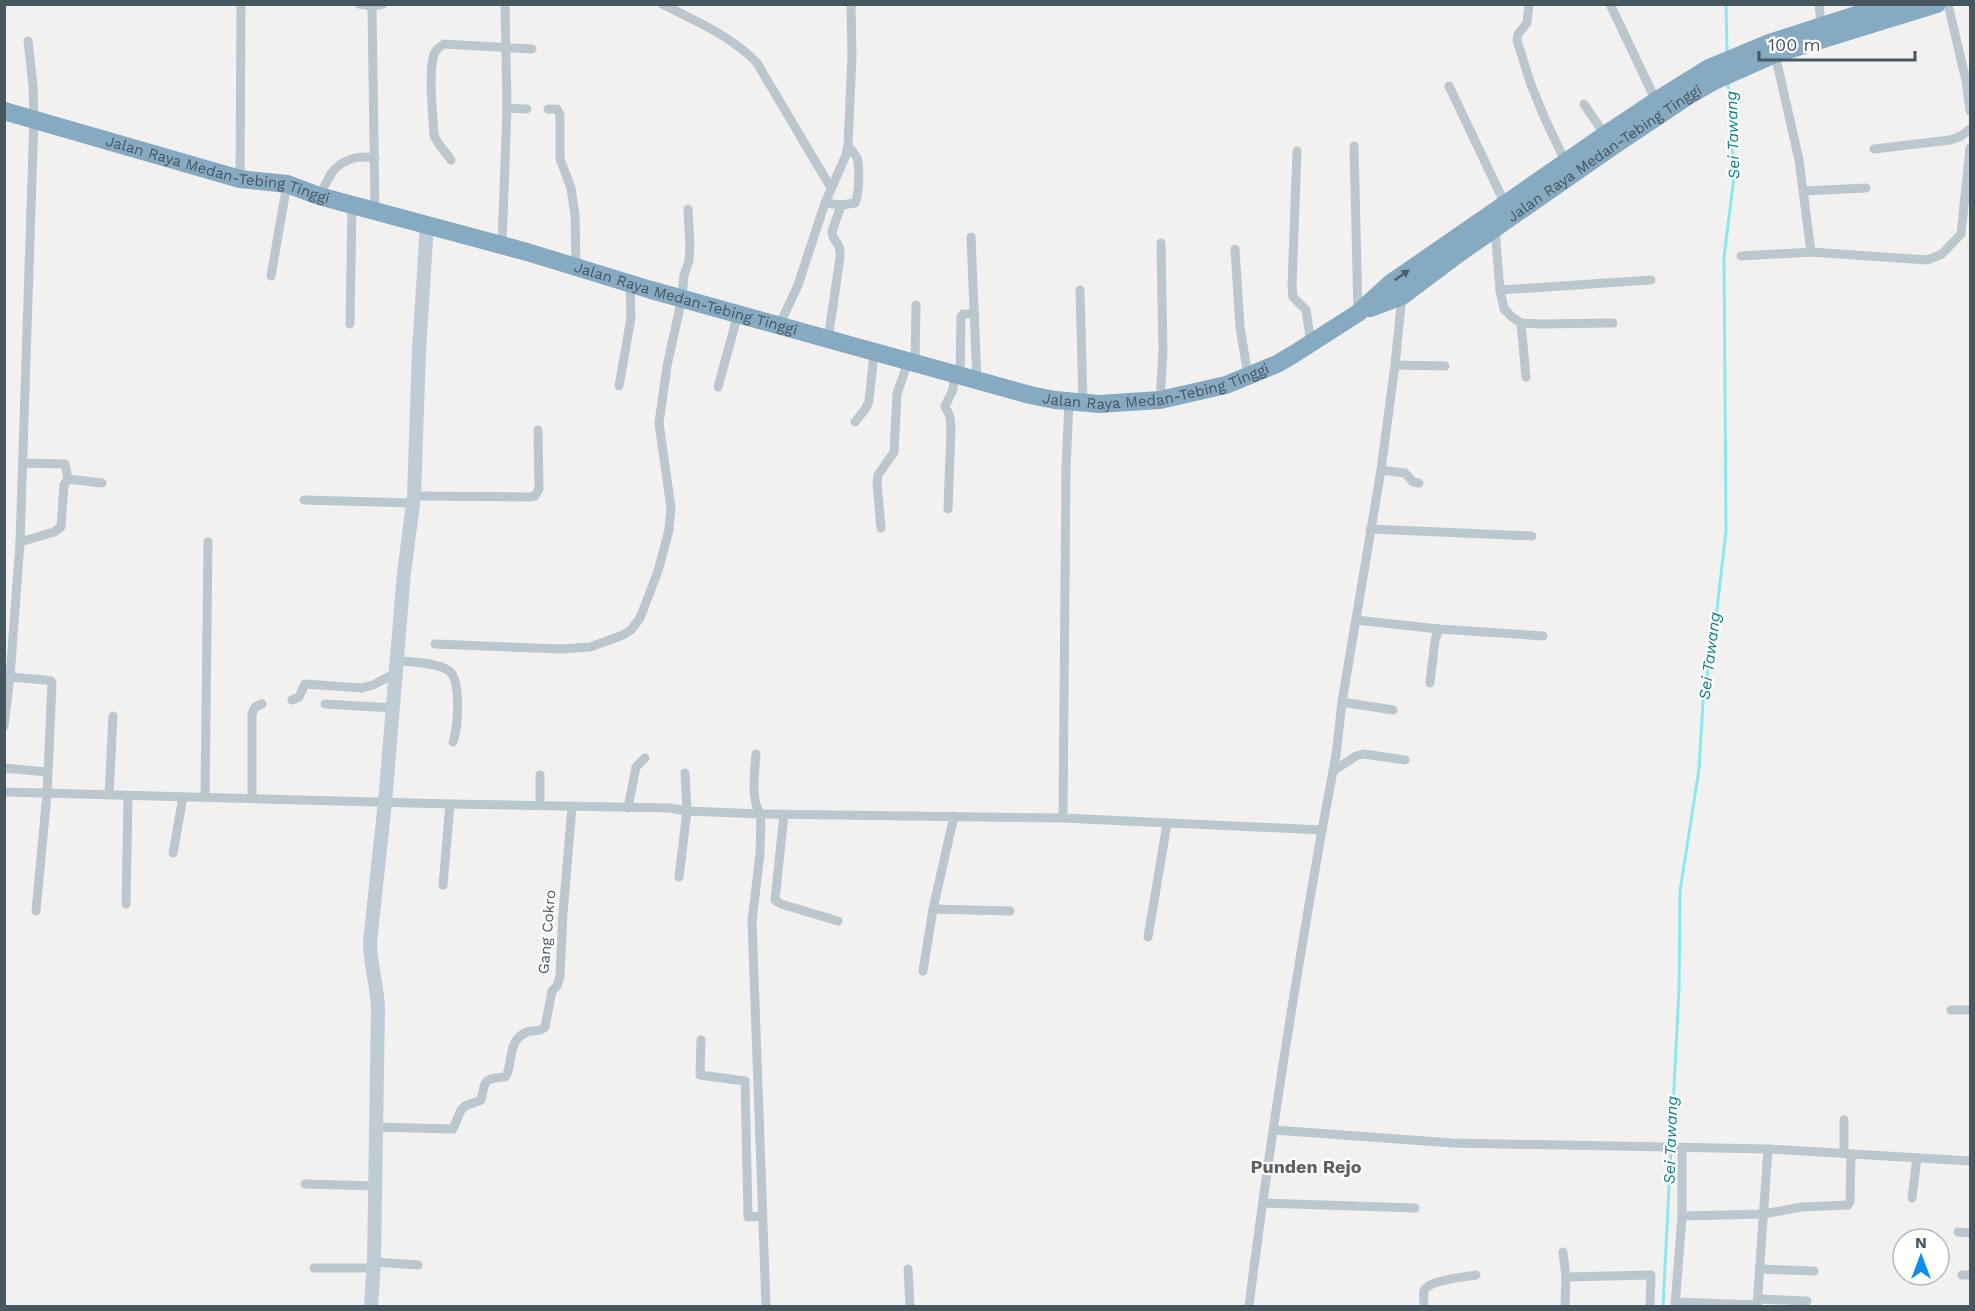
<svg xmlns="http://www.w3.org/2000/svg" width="1975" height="1311" viewBox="0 0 1975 1311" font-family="'Work Sans',sans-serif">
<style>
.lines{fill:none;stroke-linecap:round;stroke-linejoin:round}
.stream{stroke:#86eaf2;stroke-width:3}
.street{stroke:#bbc7ce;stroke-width:9}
.secondary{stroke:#bdccd5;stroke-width:14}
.highway{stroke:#85aac2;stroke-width:18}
.oneway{fill:#4d5f69}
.labels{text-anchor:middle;stroke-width:4.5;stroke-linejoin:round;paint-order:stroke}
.street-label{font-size:15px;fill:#47575f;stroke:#fff}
.water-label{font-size:16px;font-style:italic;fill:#06828e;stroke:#fff}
.quarter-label{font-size:18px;font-weight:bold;fill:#5c6266;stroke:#fff}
</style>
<rect width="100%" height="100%" fill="#f3f0f0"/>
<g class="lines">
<g class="stream">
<path d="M 1726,4 L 1727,52"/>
<path d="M 1663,1306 L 1679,989 L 1680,891 L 1699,769 L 1703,702 L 1716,618 L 1726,531 L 1724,257 L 1734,177 L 1728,83"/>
</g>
<g class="street">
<path d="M 359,4 L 372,6"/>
<path d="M 662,4 C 694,20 733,37 757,63 L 831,188"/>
<path d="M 1529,4 L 1527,23 L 1518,34 L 1517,40 L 1530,82 L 1545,119 L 1566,163"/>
<path d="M 1610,4 L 1656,101"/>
<path d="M 1819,4 L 1821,25"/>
<path d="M 1948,4 L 1966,81 L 1970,111"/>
<path d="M 1775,54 L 1799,160 L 1811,252"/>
<path d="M 1449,86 L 1505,204"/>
<path d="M 1584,104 L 1605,135"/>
<path d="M 507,108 L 527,109"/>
<path d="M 548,109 L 557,109 L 560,115 L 560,159 L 571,188 L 575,215 L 576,268"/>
<path d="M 1354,146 L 1358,313"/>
<path d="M 1874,149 L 1950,140 L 1961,136 L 1970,129"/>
<path d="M 1297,151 L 1292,287 L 1293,297 L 1306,310 L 1311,344"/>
<path d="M 451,160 C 445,151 437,144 434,135 C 433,112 428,75 434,54 C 436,49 440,47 444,44 L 532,49"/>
<path d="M 240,179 L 241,4"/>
<path d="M 1804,191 L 1866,188"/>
<path d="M 319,196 C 324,188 328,177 334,170 C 344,159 361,154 375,159"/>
<path d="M 825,203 L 841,205 L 832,232 C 833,244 841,240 840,257 L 828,340"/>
<path d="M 841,205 L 855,203 C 859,195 860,167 857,158 C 855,154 851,150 848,146"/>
<path d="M 375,211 L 372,6 L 383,4"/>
<path d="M 1495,229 L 1500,290 L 1504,309 L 1512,317 L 1521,323 L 1541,324 L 1613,323"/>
<path d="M 971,237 L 977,381"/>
<path d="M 502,245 L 507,108 L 505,4"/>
<path d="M 1235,249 L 1240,327 L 1248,376"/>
<path d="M 1741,256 L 1811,252 L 1927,260 L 1942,254 L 1961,234 L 1970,148"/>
<path d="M 271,276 L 287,184"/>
<path d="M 1080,290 L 1083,403"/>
<path d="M 1500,290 L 1651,280"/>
<path d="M 1521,323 L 1526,377"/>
<path d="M 350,324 L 352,205"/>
<path d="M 779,326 L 798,285 L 825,203 L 846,155 L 848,146 L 852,56 L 851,4"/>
<path d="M 915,364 L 916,305"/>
<path d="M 1395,365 L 1445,366"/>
<path d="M 960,377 L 961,317 L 963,314 L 975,314"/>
<path d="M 619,386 L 631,318 L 630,283"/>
<path d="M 718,387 L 738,314"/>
<path d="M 1160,400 L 1163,351 L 1161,243"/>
<path d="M 855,422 L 866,408 L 869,401 L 874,353"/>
<path d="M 23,463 L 65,464 L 68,479"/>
<path d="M 1381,470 L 1405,473 L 1413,482 L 1419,483"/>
<path d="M 414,496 L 530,497 L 535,496 L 539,489 L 538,430"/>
<path d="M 304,500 L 413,503"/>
<path d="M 948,509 L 951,428 L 950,417 L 945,406 L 953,390 L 954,375"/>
<path d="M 881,528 L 877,483 L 878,475 L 894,452 L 897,394 L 908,362"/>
<path d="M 1370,529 L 1532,536"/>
<path d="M 20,542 L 54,532 L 61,527 L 64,485 L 68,479 L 102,483"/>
<path d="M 1356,620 L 1439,629 L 1543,636"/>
<path d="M 435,644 L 561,649 L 590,647 L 623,635 L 631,630 L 640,618 L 658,571 L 669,530 L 671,508 L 659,423 L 667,366 L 682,298 L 684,275 L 689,261 L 690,245 L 688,209"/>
<path d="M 397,660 C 412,663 434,662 448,670 C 462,678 458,729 453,742"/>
<path d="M 10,677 L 46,680 L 51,681 L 52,684 L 47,794 L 36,911"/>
<path d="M 1430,683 L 1435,640 L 1439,629"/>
<path d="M 292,700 L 299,697 L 305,684 L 362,688 L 373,685 L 396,673"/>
<path d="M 1342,702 L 1393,710"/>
<path d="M 325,704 L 393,708"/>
<path d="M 4,726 L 10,677 L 20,542 L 34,118 L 33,86 L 28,41"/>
<path d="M 756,754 C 755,769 750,802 761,814 L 760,854 L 752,921 L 766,1306"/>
<path d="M 4,768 L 47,772"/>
<path d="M 1333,771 L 1356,756 L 1364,754 L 1405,760"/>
<path d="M 540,775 L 540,805"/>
<path d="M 4,792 L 450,804 L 670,808 L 687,811 L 761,814 L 1063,818 L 1322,830 L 1336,755 L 1342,702 L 1381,470 L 1395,365 L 1402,296"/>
<path d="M 109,795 L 113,716"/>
<path d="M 205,796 L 208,542"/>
<path d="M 252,798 L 252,714 L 255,707 L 262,704"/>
<path d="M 628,808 L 636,767 L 645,758"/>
<path d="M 784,814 L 775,900 L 781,904 L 838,921"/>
<path d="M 1063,818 L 1066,468 L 1069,402"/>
<path d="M 173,853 L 183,797"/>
<path d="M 679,877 L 687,811 L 685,773"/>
<path d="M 443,885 L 450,804"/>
<path d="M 126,904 L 128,796"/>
<path d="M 933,909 L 1010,911"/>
<path d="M 1148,937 L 1167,824"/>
<path d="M 923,971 L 933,909 L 954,816"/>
<path d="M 1951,1010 L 1970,1010"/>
<path d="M 701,1040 L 700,1075 L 745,1081 L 748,1217 L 762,1216"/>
<path d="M 376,1127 L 453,1129 L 461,1110 L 465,1106 L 481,1100 C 486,1080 482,1079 505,1077 L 507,1074 C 513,1059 508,1040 527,1032 C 534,1029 539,1033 545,1027 L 552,991 L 557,986 L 560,976 L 563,913 L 572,807"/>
<path d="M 1274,1130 L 1453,1143 L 1768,1149 L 1970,1161"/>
<path d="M 1844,1154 L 1844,1120"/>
<path d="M 305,1184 L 376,1186"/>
<path d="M 1912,1198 L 1917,1158"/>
<path d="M 1264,1203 L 1415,1208"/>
<path d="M 1682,1216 L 1763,1214 L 1802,1207 L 1848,1205 L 1850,1202 L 1851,1154"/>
<path d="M 1958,1232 L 1970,1233"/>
<path d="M 1563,1252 L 1566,1277 L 1565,1306"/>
<path d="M 374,1262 L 418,1265"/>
<path d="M 314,1268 L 374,1268"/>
<path d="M 908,1269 L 910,1306"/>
<path d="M 1761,1269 L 1814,1271"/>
<path d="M 1962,1275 L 1970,1275"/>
<path d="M 1566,1277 L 1651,1275 L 1650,1306"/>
<path d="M 1759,1299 L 1807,1301"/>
<path d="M 1675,1302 L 1757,1305"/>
<path d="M 1249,1306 C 1269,1147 1294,988 1322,830"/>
<path d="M 1424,1306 C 1424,1302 1423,1296 1424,1291 C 1428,1280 1465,1277 1476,1275"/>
<path d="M 1675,1306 L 1682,1216 L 1682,1148"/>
<path d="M 1757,1306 L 1768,1149"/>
</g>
<path class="secondary" d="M 371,1306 L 374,1262 L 378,1007 C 377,985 370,964 370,942 L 385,802 L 404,573 L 414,496 L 419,350 L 427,224"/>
<g class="highway">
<path id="s1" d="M 4,111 L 240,179 L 287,184 L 319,196 L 527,252 L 651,290 L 1030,395 L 1055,400 L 1099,404 L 1160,400 L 1226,385 L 1277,364 L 1294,354 L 1358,313 L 1391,283 L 1605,135 L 1656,101 L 1709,68 L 1769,43 L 1890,4"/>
<path id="s2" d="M 1370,308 L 1402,296 L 1458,254 L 1613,146 L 1688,96 L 1714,81 L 1775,54 L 1937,4"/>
</g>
</g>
<defs><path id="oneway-solid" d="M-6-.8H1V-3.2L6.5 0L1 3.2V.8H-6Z" transform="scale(1.5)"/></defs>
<use class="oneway" href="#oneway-solid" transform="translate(1402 275) rotate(-35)"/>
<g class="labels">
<g class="street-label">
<text dy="5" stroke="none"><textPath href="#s2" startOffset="282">Jalan Raya Medan-Tebing Tinggi</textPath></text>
<text dy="5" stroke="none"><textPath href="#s1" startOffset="222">Jalan Raya Medan-Tebing Tinggi</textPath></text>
<text dy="5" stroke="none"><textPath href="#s1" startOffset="708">Jalan Raya Medan-Tebing Tinggi</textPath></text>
<text dy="5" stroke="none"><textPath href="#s1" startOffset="1194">Jalan Raya Medan-Tebing Tinggi</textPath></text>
<text transform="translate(547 932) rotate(-85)" y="5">Gang Cokro</text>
</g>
<g class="water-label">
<text transform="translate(1732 135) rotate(-92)" y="6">Sei Tawang</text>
<text transform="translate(1709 656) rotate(-83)" y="6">Sei Tawang</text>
<text transform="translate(1670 1140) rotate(-88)" y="6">Sei Tawang</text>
</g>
<g class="quarter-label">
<text x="1306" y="1173">Punden Rejo</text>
</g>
</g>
<rect width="1975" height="1311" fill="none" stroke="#47575f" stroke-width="12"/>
<g transform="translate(1921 1257)"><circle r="28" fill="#ffffff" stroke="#b5bcbf" stroke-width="1.5"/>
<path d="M0-4.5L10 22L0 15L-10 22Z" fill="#0c8df0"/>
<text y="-9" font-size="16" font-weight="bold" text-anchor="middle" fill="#47575f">N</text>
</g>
<path d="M1759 51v9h156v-9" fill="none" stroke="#47575f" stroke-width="3"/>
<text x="1768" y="51" font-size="18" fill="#47575f" stroke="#ffffff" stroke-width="4.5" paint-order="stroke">100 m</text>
</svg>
